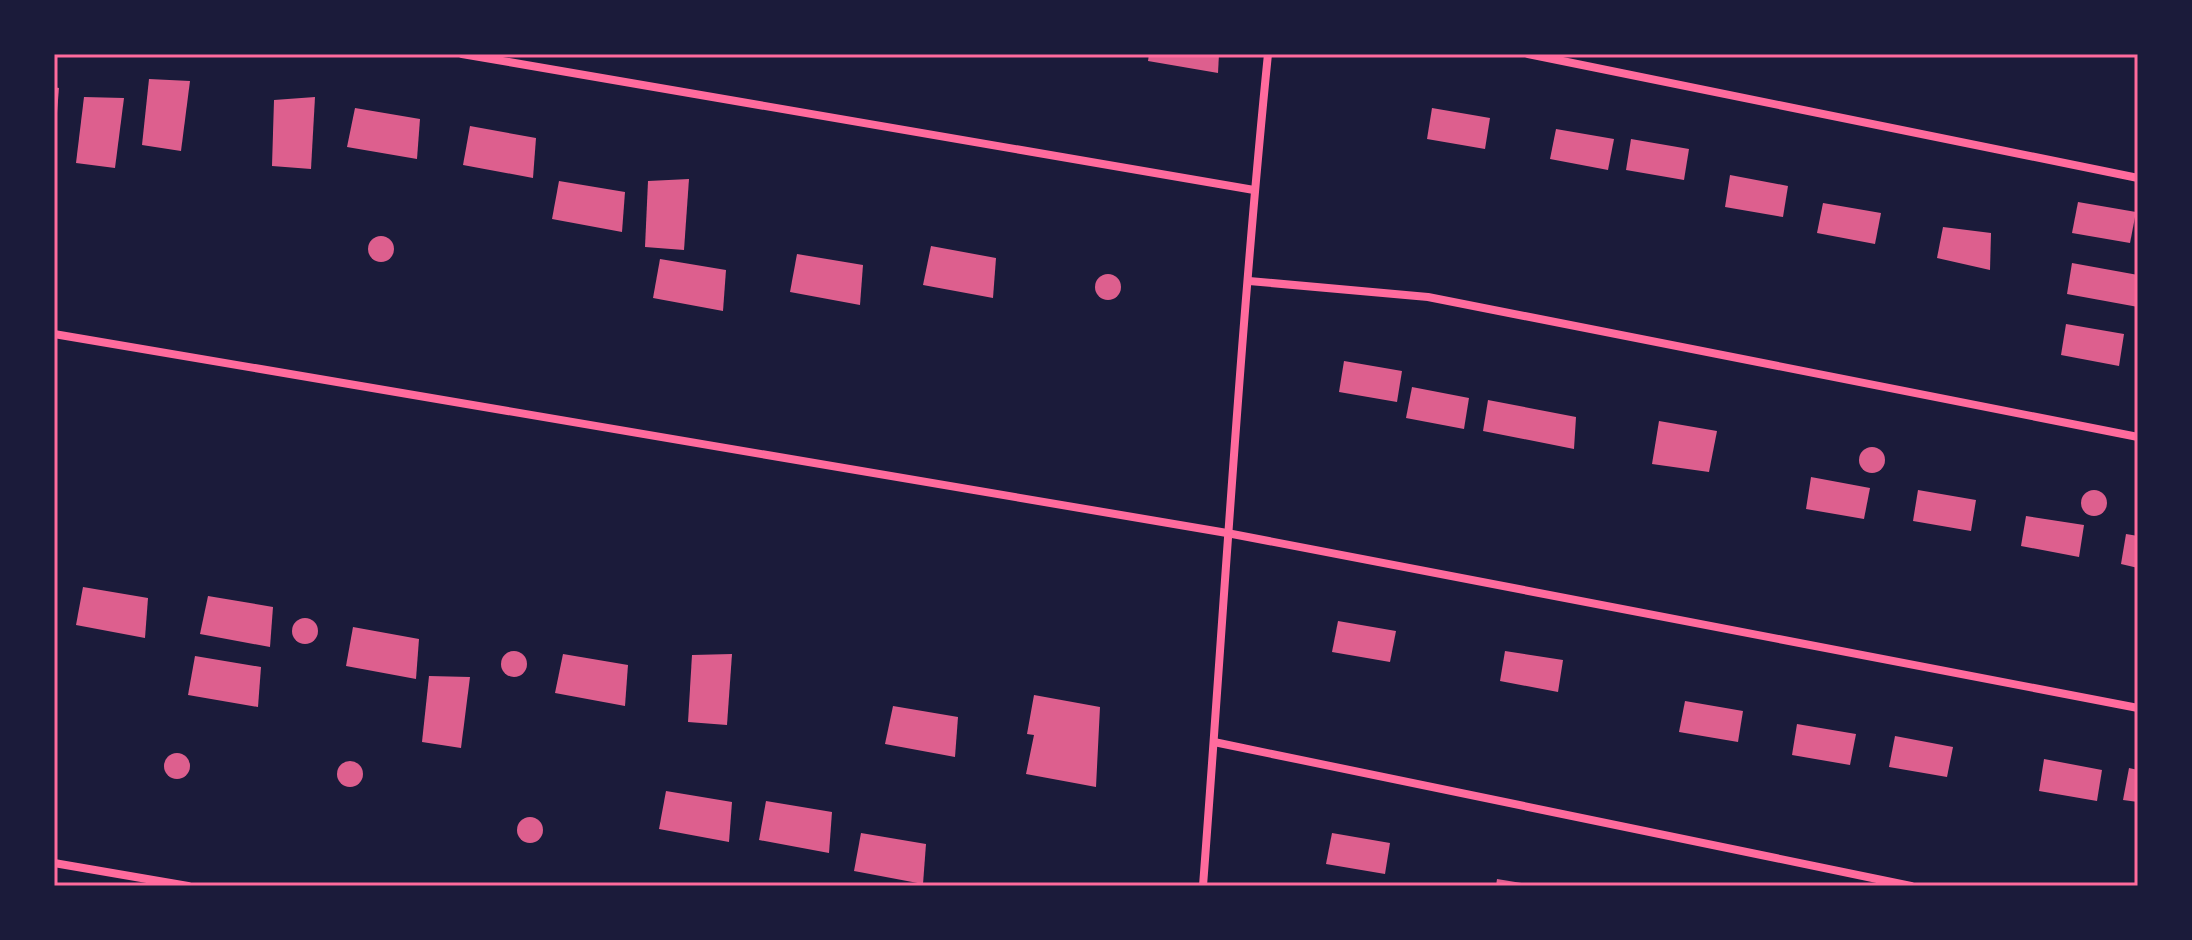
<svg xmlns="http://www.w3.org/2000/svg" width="2192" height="940" viewBox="0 0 2192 940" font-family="Manrope,sans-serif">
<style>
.building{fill:#dd5f8e}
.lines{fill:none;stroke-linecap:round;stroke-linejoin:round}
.minor{stroke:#ff6b9d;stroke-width:8}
.neatline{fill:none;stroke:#ff6b9d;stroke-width:3}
</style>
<rect width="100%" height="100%" fill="#1b1b3a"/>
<g class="building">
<path d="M 1149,54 L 1219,54 L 1218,73 L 1148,61 Z"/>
<path d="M 149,79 L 190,81 L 181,151 L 142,145 Z"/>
<path d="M 54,87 L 59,88 L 56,125 L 54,125 Z"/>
<path d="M 84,97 L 124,98 L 115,168 L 76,163 Z"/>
<path d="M 315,97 L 311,169 L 272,166 L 274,100 Z"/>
<path d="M 355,108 L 420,119 L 417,159 L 347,147 Z"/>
<path d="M 1432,108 L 1490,118 L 1485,149 L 1427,139 Z"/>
<path d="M 470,126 L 536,138 L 533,178 L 463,165 Z"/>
<path d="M 1556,129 L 1614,139 L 1608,170 L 1550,159 Z"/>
<path d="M 1631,139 L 1689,149 L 1684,180 L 1626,170 Z"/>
<path d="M 1730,175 L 1788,186 L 1783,217 L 1725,207 Z"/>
<path d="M 689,179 L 684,250 L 645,247 L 648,181 Z"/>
<path d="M 559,181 L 625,192 L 622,232 L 552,219 Z"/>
<path d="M 2078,202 L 2136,212 L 2130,243 L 2072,233 Z"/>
<path d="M 1823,203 L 1881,213 L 1875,244 L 1817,233 Z"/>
<path d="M 1943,227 L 1991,233 L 1990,270 L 1937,258 Z"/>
<circle cx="381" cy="249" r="13"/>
<path d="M 931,246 L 996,258 L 993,298 L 923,285 Z"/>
<path d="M 797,254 L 863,265 L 860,305 L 790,292 Z"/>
<path d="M 660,259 L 726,270 L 723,311 L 653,298 Z"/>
<path d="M 2072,263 L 2138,275 L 2138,307 L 2067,294 Z"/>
<circle cx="1108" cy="287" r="13"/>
<path d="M 2066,324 L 2124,334 L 2119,366 L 2061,355 Z"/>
<path d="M 1344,361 L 1402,371 L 1397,402 L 1339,392 Z"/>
<path d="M 1412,387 L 1469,398 L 1464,429 L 1406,418 Z"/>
<path d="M 1488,400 L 1576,417 L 1574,449 L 1483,431 Z"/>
<path d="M 1659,421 L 1717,431 L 1709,472 L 1652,464 Z"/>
<circle cx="1872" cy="460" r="13"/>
<path d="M 1811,477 L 1870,488 L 1864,519 L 1806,509 Z"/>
<path d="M 1918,490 L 1976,500 L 1971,531 L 1913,521 Z"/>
<circle cx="2094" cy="503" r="13"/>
<path d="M 2026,516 L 2084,525 L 2079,557 L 2021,546 Z"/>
<path d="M 2126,534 L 2138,536 L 2138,568 L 2121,564 Z"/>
<path d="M 83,587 L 148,598 L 145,638 L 76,625 Z"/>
<path d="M 208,596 L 273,607 L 270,647 L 200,634 Z"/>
<circle cx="305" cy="631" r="13"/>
<path d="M 1338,621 L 1396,631 L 1390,662 L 1332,652 Z"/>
<path d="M 353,627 L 419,639 L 416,679 L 346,666 Z"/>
<path d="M 1505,651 L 1563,660 L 1558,692 L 1500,681 Z"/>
<circle cx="514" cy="664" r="13"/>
<path d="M 563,654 L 628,665 L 625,706 L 555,693 Z"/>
<path d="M 732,654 L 727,725 L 688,722 L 692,655 Z"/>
<path d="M 195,656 L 261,667 L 258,707 L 188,695 Z"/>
<path d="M 429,676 L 470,677 L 461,748 L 422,742 Z"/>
<path d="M 1034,695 L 1100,707 L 1096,787 L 1026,774 L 1034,735 L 1027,734 Z"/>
<path d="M 1685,701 L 1743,711 L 1738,742 L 1679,732 Z"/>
<path d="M 893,706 L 958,717 L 955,757 L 885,744 Z"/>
<path d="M 1797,724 L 1856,734 L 1850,765 L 1792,755 Z"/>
<path d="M 1895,736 L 1953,747 L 1947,777 L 1889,767 Z"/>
<circle cx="177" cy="766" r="13"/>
<path d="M 2044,759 L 2102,770 L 2097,801 L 2039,791 Z"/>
<circle cx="350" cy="774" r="13"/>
<path d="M 2129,768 L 2138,770 L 2138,802 L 2123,800 Z"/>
<path d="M 666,791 L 732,802 L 729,842 L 659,829 Z"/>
<path d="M 766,801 L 832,812 L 829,853 L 759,840 Z"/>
<circle cx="530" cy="830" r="13"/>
<path d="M 861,833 L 926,844 L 923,884 L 854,871 Z"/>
<path d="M 1332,833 L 1390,843 L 1385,874 L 1326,864 Z"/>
<path d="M 1497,879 L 1528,884 L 1528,886 L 1496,886 Z"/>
</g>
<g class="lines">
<g class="minor">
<path d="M 462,54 L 1254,190"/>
<path d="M 1528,54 L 2138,178"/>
<path d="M 1249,281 L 1428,297 L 2138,437"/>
<path d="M 54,334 L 1227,533 L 2138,708"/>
<path d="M 1214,742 L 1911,886"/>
<path d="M 54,863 L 188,886"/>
<path d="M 1203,886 C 1224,609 1240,331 1268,54"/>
</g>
</g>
<rect width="2192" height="940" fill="none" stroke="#1b1b3a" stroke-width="112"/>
<rect x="56" y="56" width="2080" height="828" class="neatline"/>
</svg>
